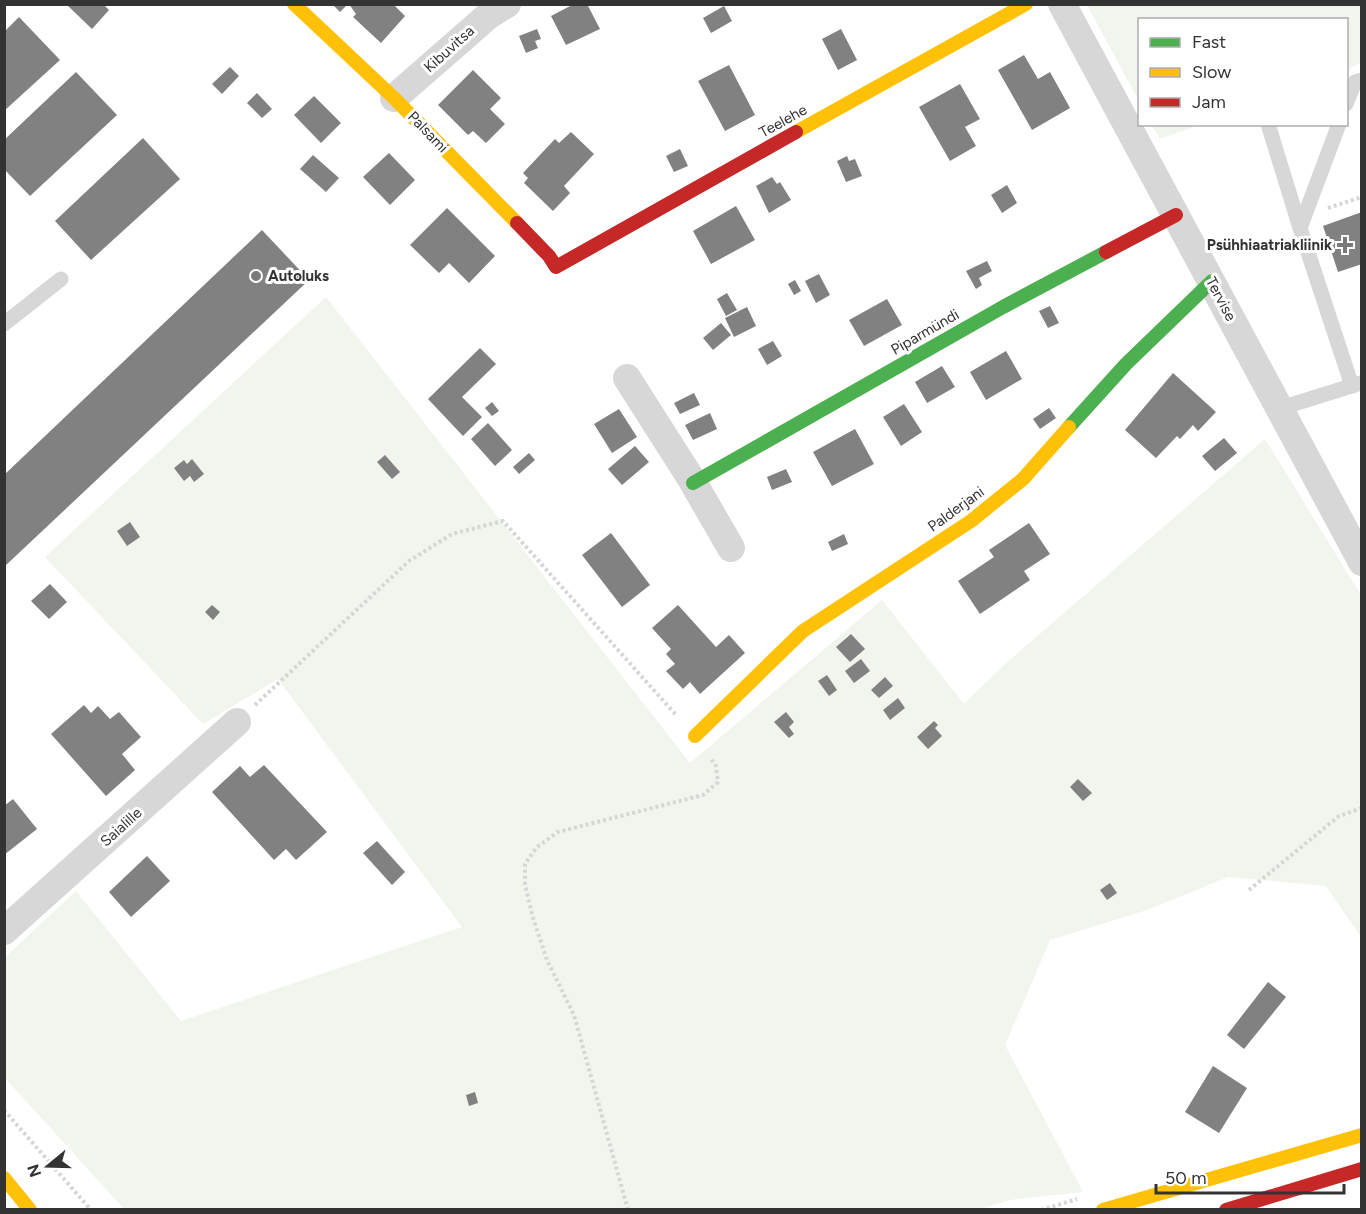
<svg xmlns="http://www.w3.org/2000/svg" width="1366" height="1214" viewBox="0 0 1366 1214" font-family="Figtree,sans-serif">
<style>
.green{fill:#f1f5ed}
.building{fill:#818181}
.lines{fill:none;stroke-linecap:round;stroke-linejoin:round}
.path{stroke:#d6d6d6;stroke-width:4;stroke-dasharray:3 3;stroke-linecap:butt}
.lane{stroke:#d7d7d7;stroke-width:15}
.street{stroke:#d7d7d7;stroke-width:28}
.fast{stroke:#4caf50;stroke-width:14}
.slow{stroke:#ffc107;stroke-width:14}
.jam{stroke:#c62828;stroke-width:14}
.poi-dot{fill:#7a7a7a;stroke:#fff;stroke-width:2}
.labels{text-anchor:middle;stroke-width:6;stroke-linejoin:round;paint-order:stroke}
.street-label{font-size:15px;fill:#333;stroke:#fff}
.poi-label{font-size:15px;font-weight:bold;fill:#333;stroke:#fff;text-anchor:end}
</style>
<rect width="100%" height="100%" fill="#fff"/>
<g class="green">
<path d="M 1087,5 L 1361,5 L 1361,63 L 1347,69 L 1346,20 L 1140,20 L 1139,101 Z"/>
<path d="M 1152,125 L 1198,125 L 1160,139 Z"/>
<path d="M 326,297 L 690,763 L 882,600 L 964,704 L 1004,665 L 1265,439 L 1361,595 L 1361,937 L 1326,886 L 1228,877 L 1147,910 L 1050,940 L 1005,1045 L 1083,1192 L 1010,1200 L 977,1210 L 124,1209 L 5,1078 L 4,958 L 76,891 L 181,1021 L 462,927 L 278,679 L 203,724 L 45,557 Z"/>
</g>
<g class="building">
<path d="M 66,4 L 103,4 L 109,10 L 92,29 Z"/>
<path d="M 349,4 L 393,4 L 405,16 L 381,43 L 353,17 L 356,14 Z"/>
<path d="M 574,4 L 587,4 L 600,29 L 566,45 L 551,16 Z"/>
<path d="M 333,5 L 347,5 L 340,12 Z"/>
<path d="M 724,6 L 732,21 L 711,33 L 703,18 Z"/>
<path d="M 19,17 L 60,60 L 4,111 L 4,32 Z"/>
<path d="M 537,29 L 541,39 L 535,41 L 538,48 L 526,53 L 519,36 Z"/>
<path d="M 841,29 L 857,60 L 838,70 L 822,39 Z"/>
<path d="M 1024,55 L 1038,79 L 1050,72 L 1070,108 L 1032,130 L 998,70 Z"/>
<path d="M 729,65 L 755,115 L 725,131 L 698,81 Z"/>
<path d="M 230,67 L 239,76 L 222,94 L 212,84 Z"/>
<path d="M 473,70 L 501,98 L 490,109 L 505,124 L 486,143 L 473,131 L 468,135 L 438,105 Z"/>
<path d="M 76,72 L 117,115 L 30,196 L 4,169 L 4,140 Z"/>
<path d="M 960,84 L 980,119 L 965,127 L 976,146 L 950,161 L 919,107 Z"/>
<path d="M 257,93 L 272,109 L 262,118 L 247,103 Z"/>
<path d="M 314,96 L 341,123 L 321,143 L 294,115 Z"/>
<path d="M 571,132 L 594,154 L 564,186 L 570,193 L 553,211 L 524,183 L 528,178 L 523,173 L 555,139 L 559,143 Z"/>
<path d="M 143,138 L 180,179 L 91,260 L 55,221 Z"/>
<path d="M 680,149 L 688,166 L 674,172 L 666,156 Z"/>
<path d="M 389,153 L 415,180 L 390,205 L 363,177 Z"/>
<path d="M 313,155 L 339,178 L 326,192 L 300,169 Z"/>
<path d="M 847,156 L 849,161 L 855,159 L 862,176 L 846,182 L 837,161 Z"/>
<path d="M 772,177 L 777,184 L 780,182 L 791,200 L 769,213 L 756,186 Z"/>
<path d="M 1007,185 L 1017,203 L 1002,213 L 991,195 Z"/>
<path d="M 736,206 L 755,240 L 711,264 L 693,231 Z"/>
<path d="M 447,208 L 495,256 L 469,283 L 449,263 L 439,273 L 410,245 Z"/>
<path d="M 1362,212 L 1362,264 L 1338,272 L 1323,226 Z"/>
<path d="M 262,230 L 309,280 L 4,567 L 4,475 Z"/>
<path d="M 987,261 L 992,271 L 979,278 L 982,285 L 976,289 L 966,271 Z"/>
<path d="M 819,274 L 830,295 L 816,303 L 805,281 Z"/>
<path d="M 795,280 L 801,291 L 794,295 L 788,284 Z"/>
<path d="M 727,293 L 737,310 L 726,316 L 717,299 Z"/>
<path d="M 887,299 L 902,325 L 864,346 L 849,320 Z"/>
<path d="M 1050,306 L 1059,323 L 1048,328 L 1039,311 Z"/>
<path d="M 747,307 L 756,326 L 734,337 L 725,318 Z"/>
<path d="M 721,323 L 731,335 L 713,350 L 703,338 Z"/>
<path d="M 773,341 L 782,356 L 767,365 L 758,349 Z"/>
<path d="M 480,348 L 496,364 L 462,397 L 482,417 L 463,436 L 428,399 Z"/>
<path d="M 1006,351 L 1022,379 L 986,400 L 970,372 Z"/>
<path d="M 942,366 L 955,387 L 927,403 L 915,382 Z"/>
<path d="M 1173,373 L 1216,412 L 1198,431 L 1193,425 L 1180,439 L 1177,436 L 1156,458 L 1125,430 Z"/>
<path d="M 694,393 L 700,405 L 680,414 L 674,403 Z"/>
<path d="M 492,402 L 499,411 L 492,416 L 485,408 Z"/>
<path d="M 904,404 L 922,432 L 901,446 L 883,417 Z"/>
<path d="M 1049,408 L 1056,418 L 1040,429 L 1033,419 Z"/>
<path d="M 619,409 L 637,437 L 612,453 L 594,424 Z"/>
<path d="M 710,413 L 717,429 L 693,440 L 685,425 Z"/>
<path d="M 488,423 L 512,450 L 495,466 L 471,439 Z"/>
<path d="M 855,429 L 874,464 L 832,486 L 813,452 Z"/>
<path d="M 1224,438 L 1237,453 L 1215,471 L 1202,456 Z"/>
<path d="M 635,446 L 649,462 L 622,485 L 608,469 Z"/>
<path d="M 529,453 L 535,460 L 519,474 L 513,467 Z"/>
<path d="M 385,455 L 400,472 L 392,479 L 377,462 Z"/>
<path d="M 192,459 L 204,474 L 194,482 L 190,476 L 184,481 L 174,468 L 184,460 L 187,464 Z"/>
<path d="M 786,469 L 792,482 L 772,490 L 767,477 Z"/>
<path d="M 130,522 L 140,537 L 127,546 L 117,531 Z"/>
<path d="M 1029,523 L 1050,554 L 1024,571 L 1030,580 L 980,614 L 958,581 L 994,557 L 989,550 Z"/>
<path d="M 611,533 L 650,585 L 622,607 L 582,555 Z"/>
<path d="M 844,534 L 848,544 L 832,551 L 828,542 Z"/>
<path d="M 50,584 L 67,602 L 49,619 L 31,601 Z"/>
<path d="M 212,605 L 220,612 L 213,620 L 205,612 Z"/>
<path d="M 678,605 L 716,647 L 729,635 L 745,653 L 700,694 L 690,682 L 683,689 L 666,671 L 675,664 L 666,654 L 671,649 L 652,628 Z"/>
<path d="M 851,634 L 865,649 L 850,662 L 836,647 Z"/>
<path d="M 861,659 L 870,671 L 854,683 L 845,671 Z"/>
<path d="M 827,675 L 837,690 L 829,696 L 818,681 Z"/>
<path d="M 885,677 L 893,686 L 879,698 L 871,690 Z"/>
<path d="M 898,698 L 905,708 L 890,720 L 883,710 Z"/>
<path d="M 84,705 L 91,713 L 98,706 L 110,719 L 119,712 L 141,737 L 122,754 L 135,770 L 106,796 L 51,734 Z"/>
<path d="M 786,712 L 794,722 L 789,727 L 794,734 L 789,738 L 774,722 Z"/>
<path d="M 934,721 L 938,725 L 935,728 L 942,736 L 928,749 L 917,737 Z"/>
<path d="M 264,765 L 327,832 L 296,860 L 286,849 L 274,860 L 212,792 L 240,766 L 250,777 Z"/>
<path d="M 1078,779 L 1092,793 L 1083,801 L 1070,787 Z"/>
<path d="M 13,799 L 37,829 L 4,855 L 4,806 Z"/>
<path d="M 377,841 L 405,872 L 392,885 L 363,853 Z"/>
<path d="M 147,856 L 170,881 L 131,917 L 109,892 Z"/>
<path d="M 1110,883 L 1117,893 L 1107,900 L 1100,890 Z"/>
<path d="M 1268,982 L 1286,997 L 1244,1049 L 1227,1035 Z"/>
<path d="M 1213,1066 L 1247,1088 L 1219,1133 L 1185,1112 Z"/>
<path d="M 475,1092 L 478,1103 L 469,1106 L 466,1095 Z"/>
</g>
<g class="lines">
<g class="path">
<path d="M 1328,208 L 1362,197"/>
<path d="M 255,705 L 409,561 L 452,534 L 503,521 L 676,715"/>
<path d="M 1249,890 L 1339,816 L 1362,808"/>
<path d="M 4,1110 L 91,1210"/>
<path d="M 628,1210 L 574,1015 L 547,960 L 533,918 L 525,885 L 525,864 L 537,847 L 558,832 L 703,795 L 718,782 L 716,766 L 711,759"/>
<path d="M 1041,1210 L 1077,1199"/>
</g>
<g class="lane">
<path d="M 1346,104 L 1355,82 L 1362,80"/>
<path d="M 1268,124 L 1300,228"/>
<path d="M 1339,124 L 1300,228 L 1352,386"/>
<path d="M 4,324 L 61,279"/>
<path d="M 1281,408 L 1361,383"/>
</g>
<g class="street">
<path d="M 1062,4 L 1362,562"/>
<path d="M 394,98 L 489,15 L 507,4"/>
<path d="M 627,378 L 690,477 L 731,548"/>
<path d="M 4,931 L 237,722"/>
</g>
<g class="fast">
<path d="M 1069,427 L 1126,364 L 1212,281"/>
<path d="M 693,483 L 1003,307 L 1106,252"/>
</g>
<g class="slow">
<path d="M 294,4 L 394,98 L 517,223"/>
<path d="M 796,132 L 1026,4"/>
<path d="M 695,736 L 803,631 L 971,521 L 1023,479 L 1069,427"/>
<path d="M 4,1178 L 30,1210"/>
<path d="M 1103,1210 L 1362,1135"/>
</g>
<g class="jam">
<path d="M 517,223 L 549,256 L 556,267 L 796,132"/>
<path d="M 1106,252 L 1176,215"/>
<path d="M 1226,1210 L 1362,1169"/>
</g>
</g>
<g class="poi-dot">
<path d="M1342 236h6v6h6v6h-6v6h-6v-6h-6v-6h6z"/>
<circle cx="256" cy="276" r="6"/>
</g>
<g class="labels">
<g class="street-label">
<text transform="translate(449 49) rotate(-42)" y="5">Kibuvitsa</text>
<text transform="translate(783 121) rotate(-29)" y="5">Teelehe</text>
<text transform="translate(428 132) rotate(46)" y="5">Palsami</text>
<text transform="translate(1221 299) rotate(62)" y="5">Tervise</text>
<text transform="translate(925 332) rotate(-30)" y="5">Piparmündi</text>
<text transform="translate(956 509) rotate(-36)" y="5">Palderjani</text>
<text transform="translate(121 827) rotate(-42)" y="5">Saialille</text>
</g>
<g class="poi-label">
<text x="1332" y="250">Psühhiaatriakliinik</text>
<text x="268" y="281" text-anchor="start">Autoluks</text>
</g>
</g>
<rect width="1366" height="1214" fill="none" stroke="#333333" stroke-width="12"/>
<rect x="1138" y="18" width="210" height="108" fill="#ffffff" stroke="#adadad" stroke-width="1.5"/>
<rect x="1150" y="38" width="30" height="9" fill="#4caf50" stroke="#adadad" stroke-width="1.5"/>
<text x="1192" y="48" font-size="18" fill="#333333">Fast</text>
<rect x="1150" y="68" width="30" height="9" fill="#ffc107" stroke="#adadad" stroke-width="1.5"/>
<text x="1192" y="78" font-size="18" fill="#333333">Slow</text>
<rect x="1150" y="98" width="30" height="9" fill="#c62828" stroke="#adadad" stroke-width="1.5"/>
<text x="1192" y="108" font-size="18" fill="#333333">Jam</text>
<g transform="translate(48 1166) rotate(251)" stroke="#ffffff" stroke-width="4.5" paint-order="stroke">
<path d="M0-4.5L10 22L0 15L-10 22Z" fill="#333333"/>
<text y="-9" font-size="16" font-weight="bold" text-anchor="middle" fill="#333333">N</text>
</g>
<path d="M1156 1184v9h188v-9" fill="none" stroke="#333333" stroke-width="3"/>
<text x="1165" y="1184" font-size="18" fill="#333333" stroke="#ffffff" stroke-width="4.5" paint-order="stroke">50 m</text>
</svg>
